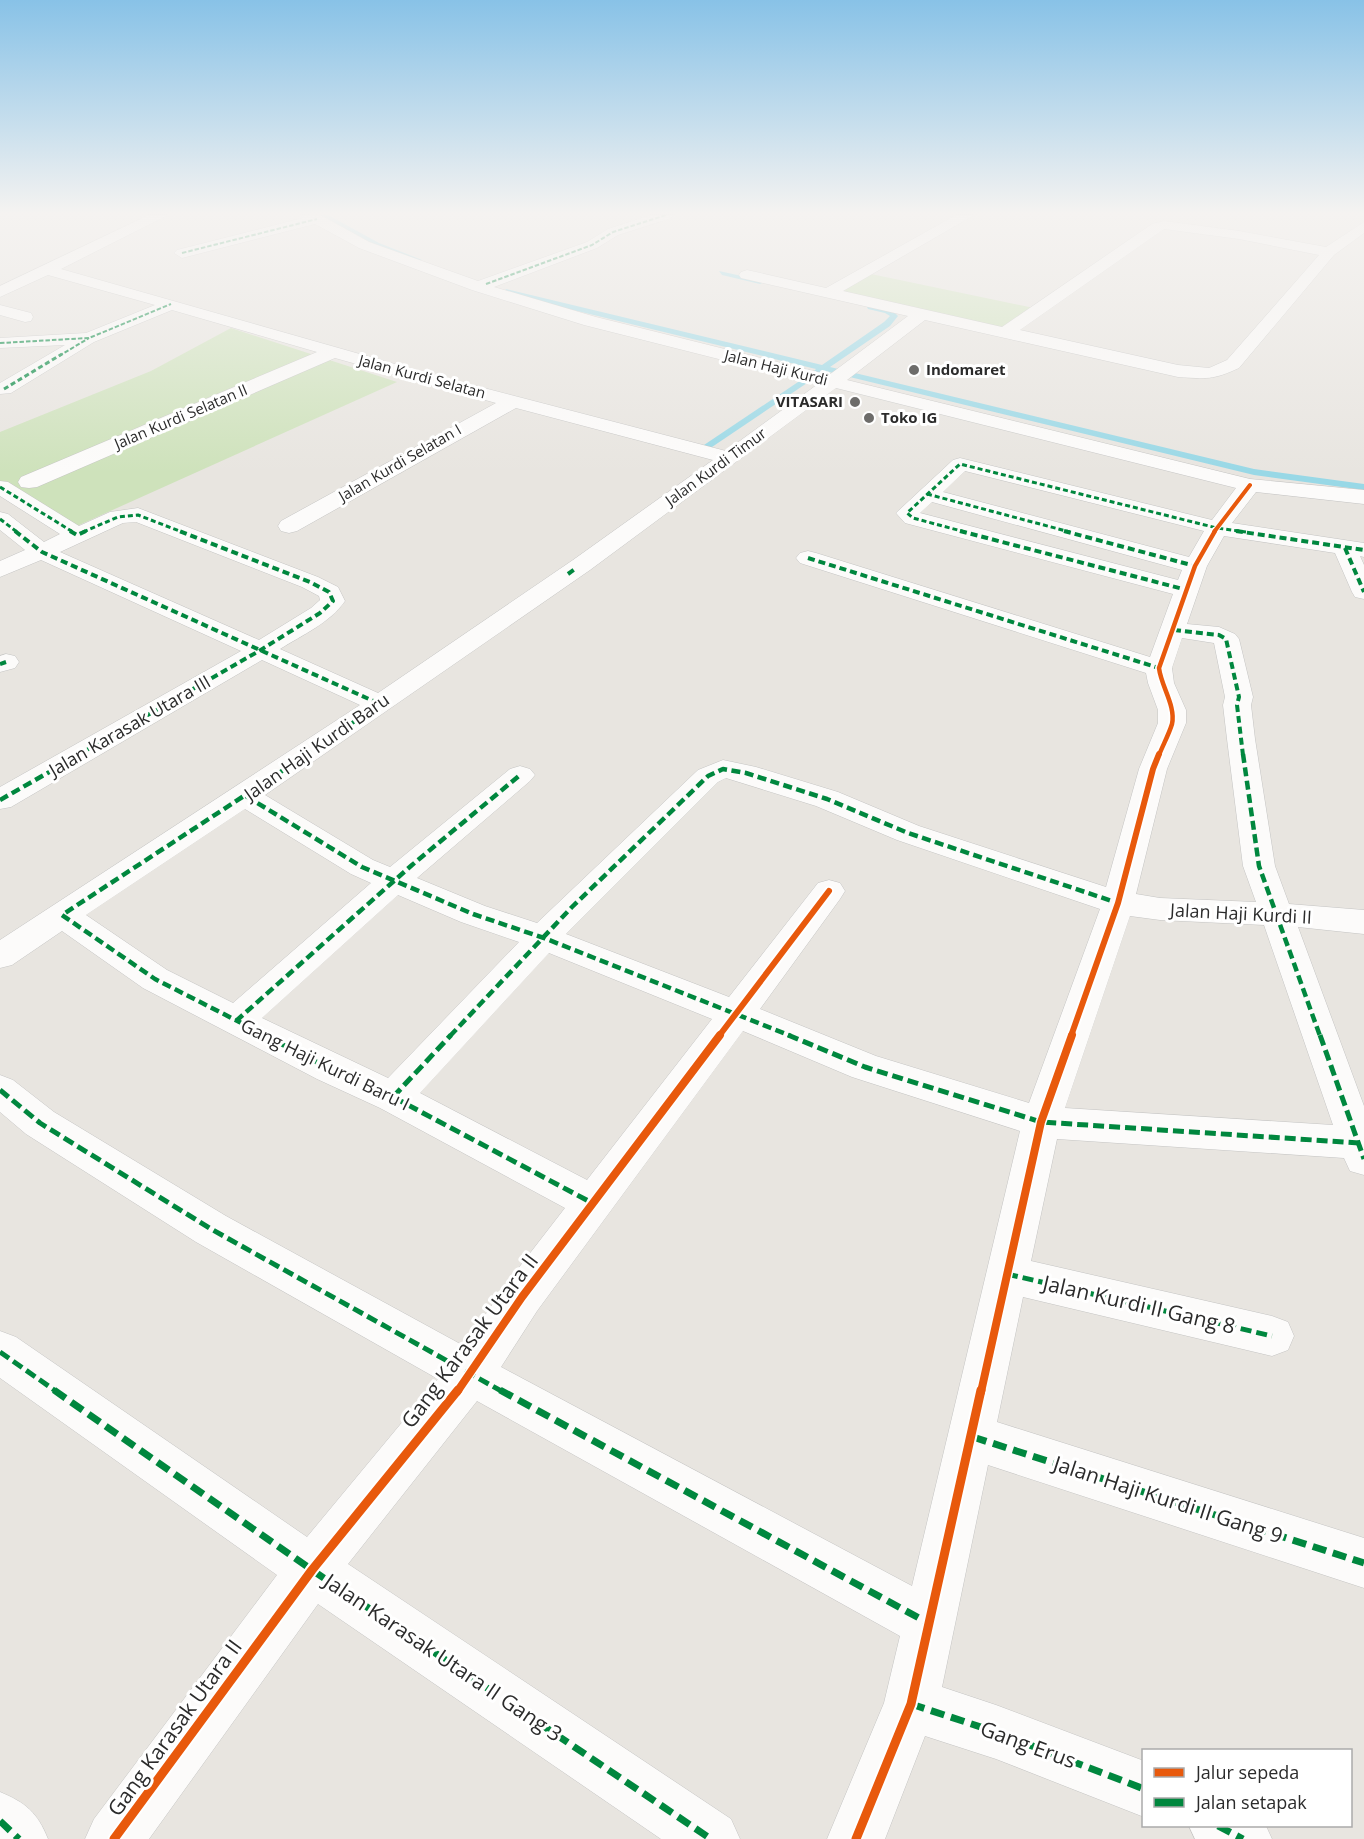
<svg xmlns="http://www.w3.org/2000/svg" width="1364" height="1839" viewBox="0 0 1364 1839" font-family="'Open Sans',sans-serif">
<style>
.green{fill:#cee2bb}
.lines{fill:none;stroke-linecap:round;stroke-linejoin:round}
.stream{fill:#98d8e6;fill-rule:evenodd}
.minor-casing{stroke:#c4c4c3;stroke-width:1}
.minor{fill:#fcfbfa;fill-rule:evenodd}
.quiet-far5{stroke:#00873e;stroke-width:2;stroke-dasharray:4.5 2;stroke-linecap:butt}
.quiet-far4{stroke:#00873e;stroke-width:3;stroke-dasharray:5 3;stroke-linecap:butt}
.quiet-far3{stroke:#00873e;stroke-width:4;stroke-dasharray:7 4;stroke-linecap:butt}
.quiet-far2{stroke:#00873e;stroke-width:4.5;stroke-dasharray:9 4.5;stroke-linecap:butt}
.quiet-far1{stroke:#00873e;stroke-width:5;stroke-dasharray:11 5;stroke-linecap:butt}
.quiet{stroke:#00873e;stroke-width:7;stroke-dasharray:14 7;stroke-linecap:butt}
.cycleway-far4-casing{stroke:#fff;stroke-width:6}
.cycleway-far3-casing{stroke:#fff;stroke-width:8}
.cycleway-far2-casing{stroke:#fff;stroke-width:10}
.cycleway-far1-casing{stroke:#fff;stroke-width:11}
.cycleway-casing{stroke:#fff;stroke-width:13}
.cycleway-far4{stroke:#e8590c;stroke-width:4}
.cycleway-far3{stroke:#e8590c;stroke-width:4.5}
.cycleway-far2{stroke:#e8590c;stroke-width:6}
.cycleway-far1{stroke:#e8590c;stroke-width:8}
.cycleway{stroke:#e8590c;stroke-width:9}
.poi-dot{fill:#6d6c6a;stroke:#fff;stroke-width:2}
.labels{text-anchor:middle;stroke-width:6;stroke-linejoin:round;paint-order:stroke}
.far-street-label{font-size:15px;fill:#2b2b2b;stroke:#fff}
.far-poi-label{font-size:15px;font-weight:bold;fill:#2b2b2b;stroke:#fff;text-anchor:start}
.street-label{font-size:18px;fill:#2b2b2b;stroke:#fff}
.near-street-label{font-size:21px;fill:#2b2b2b;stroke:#fff}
</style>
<rect width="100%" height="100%" fill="#e8e5e0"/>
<g class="green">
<path d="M 871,274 L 1034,308 L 1005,330 L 838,294 Z"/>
<path d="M 231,328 L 397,382 L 77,526 L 0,484 L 0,432 L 151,371 Z"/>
</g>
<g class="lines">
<g class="stream">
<path d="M 320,215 L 328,215 L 379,243 L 422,260 L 416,261 L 375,245 Z"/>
<path d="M 719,271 L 760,280 L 764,282 L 760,284 L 722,275 Z"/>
<path d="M 506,289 L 822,365 L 884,322 L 890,316 L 885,313 L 868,309 L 867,307 L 871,305 L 891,309 L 898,316 L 890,326 L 830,367 L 1254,469 L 1364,484 L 1364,490 L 1254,475 L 825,371 L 817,375 L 813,372 L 816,369 L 503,293 Z"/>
<path d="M 807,376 L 810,377 L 810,381 L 706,451 L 698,449 Z"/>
</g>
<defs>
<g id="minor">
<path d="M 149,215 L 168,215 L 61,269 L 430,374 L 726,451 L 818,384 L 584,325 L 472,290 L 359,248 L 315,224 L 182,258 L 174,253 L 177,250 L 303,218 L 301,215 L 322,216 L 369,242 L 478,281 L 587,242 L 608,229 L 651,215 L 673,215 L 671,218 L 618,235 L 597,248 L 494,287 L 596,317 L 829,375 L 908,316 L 741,278 L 739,275 L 741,272 L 747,270 L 826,288 L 956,215 L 974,215 L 843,291 L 1002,327 L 1152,224 L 1164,221 L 1239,231 L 1326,247 L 1364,222 L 1364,233 L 1334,255 L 1239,368 C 1213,380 1207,379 1178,377 L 925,320 L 847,380 L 1250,479 L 1364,490 L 1364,504 L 1256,492 L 1232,523 L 1364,543 L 1364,557 L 1360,556 L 1364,565 L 1364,599 L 1355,597 L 1352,592 L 1335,553 L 1224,536 L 1207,566 L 1187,624 L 1219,627 L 1235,634 L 1239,639 L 1253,697 L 1251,705 L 1255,739 L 1275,866 L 1289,904 L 1364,910 L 1364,934 L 1298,927 L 1364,1106 L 1364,1175 L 1350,1171 L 1344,1158 L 1057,1139 L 1031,1261 L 1272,1316 L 1288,1322 L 1294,1336 L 1288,1350 L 1272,1356 L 1023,1297 L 997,1422 L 1364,1538 L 1364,1588 L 988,1465 L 942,1687 L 996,1705 L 1144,1761 L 1144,1817 L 996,1759 L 925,1736 L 885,1839 L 827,1839 L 884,1703 L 900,1636 L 477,1401 L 348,1564 L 731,1819 L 740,1839 L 661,1839 L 318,1604 L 149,1839 L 85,1839 L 94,1819 L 277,1575 L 0,1378 L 0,1331 L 16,1337 L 307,1537 L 438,1379 L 196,1242 L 26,1134 L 0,1112 L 0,1075 L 13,1080 L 54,1112 L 226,1216 L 464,1346 L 507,1283 L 565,1208 L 380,1108 L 317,1079 L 143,988 L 62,931 L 12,965 L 0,968 L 0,940 L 360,705 L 262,660 L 11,807 L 0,809 L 0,787 L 241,651 L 41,560 L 0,577 L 0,561 L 25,550 L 0,530 L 0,512 L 8,514 L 44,542 L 60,534 L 0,496 L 0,481 L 8,482 L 79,526 L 110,512 L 138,508 L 318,577 L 338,587 L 345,601 C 330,623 302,635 280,649 L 378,693 L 573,560 L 713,460 L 516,408 L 297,531 L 289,533 L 281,531 L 278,526 L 281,521 L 496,403 L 335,358 L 37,487 L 29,488 L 21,487 L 18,482 L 21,477 L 317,352 L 172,310 L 94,342 L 11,393 L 0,394 L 0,383 L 65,345 L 0,348 L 0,338 L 86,333 L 155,305 L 48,275 L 0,297 L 0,286 ZM 1164,229 L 1239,239 L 1319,255 L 1227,360 L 1209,368 L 1178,365 L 1020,330 ZM 836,388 L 1236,488 L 1212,520 L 960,458 L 953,460 L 896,513 L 905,523 L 1173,594 L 1150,657 L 816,553 L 808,551 L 800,553 L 796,558 L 800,563 L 1146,673 L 1148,683 L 1158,710 L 1158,723 L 1139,769 L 1106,887 L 919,826 L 838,792 L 756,767 L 723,760 L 698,770 L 537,923 L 485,906 L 417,878 L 530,781 L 535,775 L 530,769 L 520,766 L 510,769 L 390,867 L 373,860 L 265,795 L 590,570 ZM 965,471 L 1204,531 L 1189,557 L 943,492 ZM 932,502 L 1182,570 L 1178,580 L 920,513 ZM 136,522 L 302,587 L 319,596 L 320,600 L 311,608 L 259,640 L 60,552 L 123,523 ZM 1182,638 L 1214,643 L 1225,697 L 1223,705 L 1227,739 L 1243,866 L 1256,902 L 1160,898 L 1136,894 L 1167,769 L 1186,723 L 1186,710 L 1174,683 L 1172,668 ZM 726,778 L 816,806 L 897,840 L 1100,909 L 1029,1103 L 876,1056 L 760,1009 L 840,899 L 845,891 L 840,883 L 829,880 L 818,883 L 729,997 L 566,934 L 718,782 ZM 245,809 L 351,874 L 371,883 L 233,1003 L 167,970 L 86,915 ZM 398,895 L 461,922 L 519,942 L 388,1078 L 262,1018 ZM 1130,916 L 1160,920 L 1264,925 L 1333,1125 L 1065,1108 ZM 549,953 L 712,1019 L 587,1180 L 420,1093 ZM 743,1031 L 852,1077 L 1020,1131 L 912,1586 L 501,1367 L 537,1311 Z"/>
<path d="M 0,305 L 31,313 L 33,317 L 31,321 L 25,322 L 0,315 Z"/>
<path d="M 6,654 L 15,656 L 19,662 L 15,668 L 0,672 L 0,656 Z"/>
<path d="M 0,1792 C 26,1803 37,1812 48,1839 L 0,1839 Z"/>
<path d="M 1189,1826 L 1266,1826 L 1272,1839 L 1195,1839 Z"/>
</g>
</defs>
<use href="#minor" class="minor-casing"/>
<use href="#minor" class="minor"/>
<g class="quiet-far5">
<path d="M 182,253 L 317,219"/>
<path d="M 486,284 L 592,245 L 613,232 L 666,215"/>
<path d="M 0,343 L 89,338 L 171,304"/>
<path d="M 59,356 L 89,338"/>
</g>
<g class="quiet-far4">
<path d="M 4,389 L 62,354"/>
<path d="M 0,487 L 73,532"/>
<path d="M 927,494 L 1070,532"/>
<path d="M 0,519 L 17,532"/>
<path d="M 83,532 L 118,517 L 138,515 L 182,532"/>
<path d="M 965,532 L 913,518 L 907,513 L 960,464 L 1217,528 L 1246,532"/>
</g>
<g class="quiet-far3">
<path d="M 15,531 L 42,552 L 380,704"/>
<path d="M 70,531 L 77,535 L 86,531"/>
<path d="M 960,531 L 1187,590"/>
<path d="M 1064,531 L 1195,566"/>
<path d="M 1236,531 L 1364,550"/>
<path d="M 1345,548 L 1364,592"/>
<path d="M 808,558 L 1159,668"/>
<path d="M 568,574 L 575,569"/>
<path d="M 1174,630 L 1219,635 L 1226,639 L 1239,697 L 1237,705 L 1243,755"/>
<path d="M 0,664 L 6,662"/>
<path d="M 78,755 L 259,651 L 320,613 L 333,601 L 329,592 L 310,582 L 179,531"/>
<path d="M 305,755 L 380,704"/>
</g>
<g class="quiet-far2">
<path d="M 1243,754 L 1259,866 L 1320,1036"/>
<path d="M 246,796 L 362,867 L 473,914 L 544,938 L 791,1036"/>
<path d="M 0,800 L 81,754"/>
<path d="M 236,1021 L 412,865 L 520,775"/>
<path d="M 267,1036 L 155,979 L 62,915 L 308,754"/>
<path d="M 450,1036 L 572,907 L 708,776 L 723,769 L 746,773 L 827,799 L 908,833 L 1118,903"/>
</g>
<g class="quiet-far1">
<path d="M 264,1035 L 330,1069 L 393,1097 L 594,1204"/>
<path d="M 788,1035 L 865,1067 L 1041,1122 L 1359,1143"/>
<path d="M 1320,1035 L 1364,1159"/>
<path d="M 0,1090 L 40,1123 L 211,1229 L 503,1392"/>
<path d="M 393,1097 L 451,1035"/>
<path d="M 1007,1274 L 1272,1336"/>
<path d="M 0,1352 L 57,1392"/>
</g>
<g class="quiet">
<path d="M 54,1390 L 312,1570 L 711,1839"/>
<path d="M 500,1390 L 930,1624"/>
<path d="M 973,1437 L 1364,1563"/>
<path d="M 911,1704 L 996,1732 L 1144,1789"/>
<path d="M 0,1821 L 19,1839"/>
<path d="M 1218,1826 L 1243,1839"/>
</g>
<defs>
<path id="cycleway-far4" d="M 1214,532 L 1250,485"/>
<path id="cycleway-far3" d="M 1159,755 C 1163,745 1169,734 1172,724 C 1176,706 1161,686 1159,668 L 1195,566 L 1215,531"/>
<g id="cycleway-far2">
<path d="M 719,1036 L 829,891"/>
<path d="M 1071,1036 L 1118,903 L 1153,769 L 1159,754"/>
</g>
<g id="cycleway-far1">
<path d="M 457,1392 L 522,1297 L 720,1035"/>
<path d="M 981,1392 L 1041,1122 L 1072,1035"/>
</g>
<g id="cycleway">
<path d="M 114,1839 L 312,1570 L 458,1390"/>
<path d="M 856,1839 L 911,1704 L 981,1390"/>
</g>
</defs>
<use href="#cycleway-far4" class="cycleway-far4-casing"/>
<use href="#cycleway-far3" class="cycleway-far3-casing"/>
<use href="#cycleway-far2" class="cycleway-far2-casing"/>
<use href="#cycleway-far1" class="cycleway-far1-casing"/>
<use href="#cycleway" class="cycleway-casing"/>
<use href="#cycleway-far4" class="cycleway-far4"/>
<use href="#cycleway-far3" class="cycleway-far3"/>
<use href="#cycleway-far2" class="cycleway-far2"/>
<use href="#cycleway-far1" class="cycleway-far1"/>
<use href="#cycleway" class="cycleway"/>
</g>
<linearGradient id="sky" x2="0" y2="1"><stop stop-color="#88c2e7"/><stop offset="0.45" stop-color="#f5f3f1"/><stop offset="1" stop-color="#f5f3f1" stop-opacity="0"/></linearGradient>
<rect width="1364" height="473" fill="url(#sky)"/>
<g class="poi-dot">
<circle cx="914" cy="370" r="6"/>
<circle cx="855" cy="402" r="6"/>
<circle cx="869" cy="418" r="6"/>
</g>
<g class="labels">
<g class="far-street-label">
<text transform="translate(776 368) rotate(14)" y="5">Jalan Haji Kurdi</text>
<text transform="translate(422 377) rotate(15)" y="5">Jalan Kurdi Selatan</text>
<text transform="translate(181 417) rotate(-23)" y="5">Jalan Kurdi Selatan II</text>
<text transform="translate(400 463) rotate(-30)" y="5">Jalan Kurdi Selatan I</text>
<text transform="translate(716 467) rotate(-36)" y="5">Jalan Kurdi Timur</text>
</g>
<g class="far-poi-label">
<text x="926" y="375">Indomaret</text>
<text x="843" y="407" text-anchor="end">VITASARI</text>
<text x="881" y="423">Toko IG</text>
</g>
<g class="street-label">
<text transform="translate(130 726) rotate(-30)" y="6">Jalan Karasak Utara III</text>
<text transform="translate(317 747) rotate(-35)" y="6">Jalan Haji Kurdi Baru</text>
<text transform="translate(1241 914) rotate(3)" y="6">Jalan Haji Kurdi II</text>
<text transform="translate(325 1065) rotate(26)" y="6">Gang Haji Kurdi Baru I</text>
</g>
<g class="near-street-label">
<text transform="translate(1139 1305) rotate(13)" y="7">Jalan Kurdi II Gang 8</text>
<text transform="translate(470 1341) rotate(-53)" y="7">Gang Karasak Utara II</text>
<text transform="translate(1168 1500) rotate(18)" y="7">Jalan Haji Kurdi II Gang 9</text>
<text transform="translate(443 1658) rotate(34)" y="7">Jalan Karasak Utara II Gang 3</text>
<text transform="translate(175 1728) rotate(-54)" y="7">Gang Karasak Utara II</text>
<text transform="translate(1028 1745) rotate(20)" y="7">Gang Erus</text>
</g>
</g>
<rect x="1142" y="1749" width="210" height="78" fill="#ffffff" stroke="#aaaaaa" stroke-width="1.5"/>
<rect x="1154" y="1768" width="30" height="9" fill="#e8590c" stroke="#aaaaaa" stroke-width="1.5"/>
<text x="1196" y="1779" font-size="18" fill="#2b2b2b">Jalur sepeda</text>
<rect x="1154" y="1798" width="30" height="9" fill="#00873e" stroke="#aaaaaa" stroke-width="1.5"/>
<text x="1196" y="1809" font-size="18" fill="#2b2b2b">Jalan setapak</text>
</svg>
